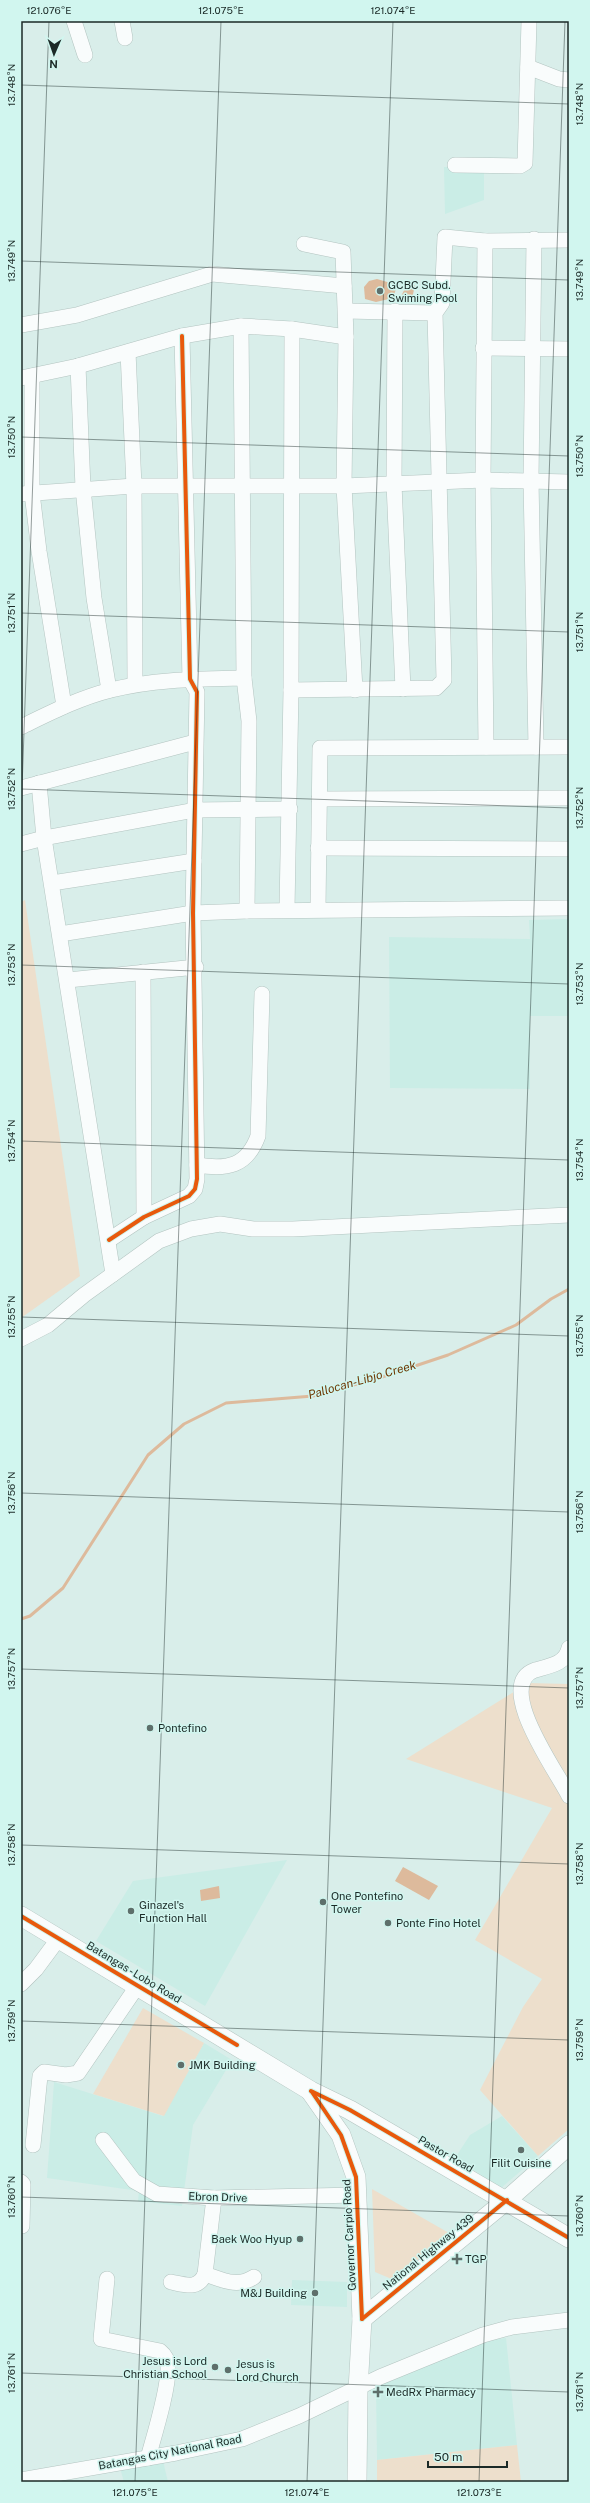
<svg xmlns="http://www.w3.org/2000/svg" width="590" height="2503" viewBox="0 0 590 2503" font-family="'Public Sans',sans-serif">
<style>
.built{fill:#caede6}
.green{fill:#eddfcc}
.water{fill:#ddba9c}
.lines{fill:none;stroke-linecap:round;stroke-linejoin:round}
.stream{stroke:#ddba9c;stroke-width:3}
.minor-casing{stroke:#b3c4c0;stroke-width:16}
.major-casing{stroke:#b3c4c0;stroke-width:20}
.minor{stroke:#f9fcfc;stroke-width:15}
.major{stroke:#f9fcfc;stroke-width:19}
.cycleway-casing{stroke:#d1f6ef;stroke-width:6}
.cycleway{stroke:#e8590c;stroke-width:4}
.ticks{fill:none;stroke:#1b2a27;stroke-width:1;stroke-opacity:0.45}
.poi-dot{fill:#5e6f6b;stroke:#d1f6ef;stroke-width:1.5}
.labels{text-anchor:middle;stroke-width:3;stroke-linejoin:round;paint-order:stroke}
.poi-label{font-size:11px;fill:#1b2a27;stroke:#d1f6ef;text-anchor:start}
.street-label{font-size:11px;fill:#1b2a27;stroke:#d1f6ef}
.water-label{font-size:12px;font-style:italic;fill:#6f3804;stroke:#d1f6ef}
.neatline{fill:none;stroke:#1b2a27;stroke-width:1.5}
.ticks-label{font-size:10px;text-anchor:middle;fill:#1b2a27}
</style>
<rect width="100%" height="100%" fill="#d9eeea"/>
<g class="built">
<path d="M 444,167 L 484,168 L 484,200 L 445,214 Z"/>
<path d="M 569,919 L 569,1016 L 530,1016 L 530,1089 L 390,1088 L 389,937 L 530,939 L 529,920 Z"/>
<path d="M 287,1860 L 205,2006 L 96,1941 L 133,1881 Z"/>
<path d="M 204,2043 L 232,2060 L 193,2125 L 182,2206 L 138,2201 L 139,2191 L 47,2178 L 54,2082 L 163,2116 Z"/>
<path d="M 502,2116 L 538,2156 L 501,2188 L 455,2158 L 470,2135 Z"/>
<path d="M 292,2280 L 347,2282 L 347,2307 L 291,2305 Z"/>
<path d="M 506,2338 L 517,2445 L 377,2460 L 376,2387 L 483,2341 Z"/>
<path d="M 163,2461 L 168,2482 L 124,2482 L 120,2468 Z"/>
</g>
<g class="green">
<path d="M 25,900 L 80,1276 L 21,1318 L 21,902 Z"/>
<path d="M 528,1683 L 569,1684 L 569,2129 L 538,2156 L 480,2090 L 523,2007 L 542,1979 L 475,1940 L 552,1808 L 406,1759 Z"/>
<path d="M 143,2008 L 204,2043 L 164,2116 L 93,2094 Z"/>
<path d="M 372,2189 L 449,2233 L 394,2280 L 375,2272 Z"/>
<path d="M 517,2445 L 521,2482 L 377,2482 L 377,2460 Z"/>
</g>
<g class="water">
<path d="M 377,279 L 394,284 L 396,289 L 393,298 L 376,302 L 365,299 L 364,287 L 369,281 Z"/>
<path d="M 408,283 L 412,283 L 415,286 L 411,302 L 401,302 L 400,298 Z"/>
<path d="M 403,1867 L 438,1886 L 429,1900 L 395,1881 Z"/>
<path d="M 219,1886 L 220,1898 L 201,1901 L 200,1890 Z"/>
</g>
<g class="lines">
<path class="stream" d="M 21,1619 L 30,1616 L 63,1588 L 148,1455 L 184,1424 L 226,1403 L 313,1396 L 379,1378 L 448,1355 L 516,1325 L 551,1299 L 569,1289"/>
<defs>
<g id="minor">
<path d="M 74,21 L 85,55"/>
<path d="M 122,21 L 125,38"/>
<path d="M 528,67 L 559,79 L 569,80"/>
<path d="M 455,165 L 520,166 L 525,163 L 529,21"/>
<path d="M 534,239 L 531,480 L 536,747"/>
<path d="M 485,241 L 483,480 L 486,747"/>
<path d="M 304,244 L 343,252 L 346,337 L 344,486 L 355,690"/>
<path d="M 346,311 L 435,313"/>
<path d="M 395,311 L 394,484 L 403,689"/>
<path d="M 21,325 L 77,315 L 212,274 L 344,286"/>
<path d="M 241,326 L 244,678 L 249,721 L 247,911"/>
<path d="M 483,348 L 569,349"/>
<path d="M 128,352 L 134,486 L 135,684"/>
<path d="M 78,366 L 83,488 L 94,598 L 109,690"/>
<path d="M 32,376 L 32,493 L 39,551 L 64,706"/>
<path d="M 21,378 L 78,366 L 182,336 L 241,326 L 292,329 L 346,337"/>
<path d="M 21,494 L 134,486 L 344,486 L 483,480 L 569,482"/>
<path d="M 291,690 L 436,688 L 444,680 L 435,313 L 442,303 L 445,237 L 485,241 L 569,240"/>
<path d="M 21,727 C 50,713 79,698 111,690 C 154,679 199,679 244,678"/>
<path d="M 39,783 L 44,838 L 113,1274"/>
<path d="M 21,788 L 195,742"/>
<path d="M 319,799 L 569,798"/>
<path d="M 21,844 L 44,838 L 195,810 L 290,809"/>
<path d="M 318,848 L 569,849"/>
<path d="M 52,883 L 194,861"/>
<path d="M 287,909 L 291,690 L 292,329"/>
<path d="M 318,909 L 320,748 L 569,747"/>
<path d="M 60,934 L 193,913 L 247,911 L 569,908"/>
<path d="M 143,972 L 144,1217"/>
<path d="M 68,980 L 196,967"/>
<path d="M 197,1165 C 228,1170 247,1166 258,1136 L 262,994"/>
<path d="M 109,1240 L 144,1217 L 189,1196 L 195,1189 L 197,1179 L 193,913 L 197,692 L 190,679 L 182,336"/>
<path d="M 21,1339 L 48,1325 L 84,1295 L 159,1241 L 191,1229 L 220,1224 L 253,1229 L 293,1229 L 569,1215"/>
<path d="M 569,1648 C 566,1664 549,1666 535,1670 C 493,1685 558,1773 569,1796"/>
<path d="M 21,1984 L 36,1969 L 59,1938"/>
<path d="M 103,2140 L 134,2181 L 157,2194 L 214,2198 L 357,2195"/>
<path d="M 33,2145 L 40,2076 L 44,2072 L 66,2075 L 78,2073 L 138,1985"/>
<path d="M 21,2182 L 23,2184 L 22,2226"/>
<path d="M 205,2274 C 223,2280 237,2288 254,2277"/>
<path d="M 107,2279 L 101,2339 L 160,2351 C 165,2355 168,2360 168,2367 C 169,2388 154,2436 148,2458"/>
<path d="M 171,2282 C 186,2285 198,2290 205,2274 L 214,2198"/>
<path d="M 21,2480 L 176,2453 L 242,2439 L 299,2416 L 380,2377 L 483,2335 L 512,2327 L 569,2320"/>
</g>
<g id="major">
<path d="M 21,1916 L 311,2091 L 350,2110 L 569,2238"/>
<path d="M 311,2092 L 341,2135 L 356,2177 L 362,2319 L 358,2390 L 357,2482"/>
<path d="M 362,2319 L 507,2200 L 569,2145"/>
</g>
</defs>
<use href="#minor" class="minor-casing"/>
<use href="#major" class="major-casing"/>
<use href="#minor" class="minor"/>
<use href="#major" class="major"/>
<defs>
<g id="cycleway">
<path d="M 109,1240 L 144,1217 L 189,1196 L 195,1189 L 197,1179 L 193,913 L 197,692 L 190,679 L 182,336"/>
<path d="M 21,1916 L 237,2045"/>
<path d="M 311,2091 L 350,2110 L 569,2238"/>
<path d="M 312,2092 L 341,2135 L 356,2177 L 362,2319"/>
<path d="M 362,2319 L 507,2200"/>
</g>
</defs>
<use href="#cycleway" class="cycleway-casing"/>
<use href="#cycleway" class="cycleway"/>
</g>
<path class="ticks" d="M 21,85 L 569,104M 21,261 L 569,280M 21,437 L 569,456M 21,613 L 569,632M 21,789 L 569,808M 21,817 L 49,21M 21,965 L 569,984M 21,1141 L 569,1160M 21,1317 L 569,1336M 21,1493 L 569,1512M 21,1669 L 569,1688M 21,1845 L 569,1864M 21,2021 L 569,2040M 21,2197 L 569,2216M 21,2373 L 569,2392M 135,2482 L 221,21M 307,2482 L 393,21M 479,2482 L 565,21"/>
<g class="poi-dot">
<circle cx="380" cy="291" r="4"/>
<circle cx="150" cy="1728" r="4"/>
<circle cx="323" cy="1902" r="4"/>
<circle cx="131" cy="1911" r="4"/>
<circle cx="388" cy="1923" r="4"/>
<circle cx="181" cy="2065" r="4"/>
<circle cx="521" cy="2150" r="4"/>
<circle cx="300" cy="2239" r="4"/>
<path d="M455 2253h4v4h4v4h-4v4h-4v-4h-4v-4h4z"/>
<circle cx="315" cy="2293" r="4"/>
<circle cx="215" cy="2367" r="4"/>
<circle cx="228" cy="2370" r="4"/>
<path d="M376 2386h4v4h4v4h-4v4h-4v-4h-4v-4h4z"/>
</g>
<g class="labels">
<g class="poi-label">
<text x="388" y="289">GCBC Subd.<tspan x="388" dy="13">Swiming Pool</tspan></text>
<text x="158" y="1732">Pontefino</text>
<text x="331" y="1900">One Pontefino<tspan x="331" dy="13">Tower</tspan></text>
<text x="139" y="1909">Ginazel's<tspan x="139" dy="13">Function Hall</tspan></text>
<text x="396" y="1927">Ponte Fino Hotel</text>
<text x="189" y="2069">JMK Building</text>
<text x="521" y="2167" text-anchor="middle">Filit Cuisine</text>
<text x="292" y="2243" text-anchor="end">Baek Woo Hyup</text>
<text x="465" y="2263">TGP</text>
<text x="307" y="2297" text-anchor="end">M&amp;J Building</text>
<text x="207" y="2365" text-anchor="end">Jesus is Lord<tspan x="207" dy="13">Christian School</tspan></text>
<text x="236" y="2368">Jesus is<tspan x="236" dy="13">Lord Church</tspan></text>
<text x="386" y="2396">MedRx Pharmacy</text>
</g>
<g class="street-label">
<text transform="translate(134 1972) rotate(31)" y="4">Batangas - Lobo Road</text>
<text transform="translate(446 2154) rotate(30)" y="4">Pastor Road</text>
<text transform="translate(218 2197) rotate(2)" y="4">Ebron Drive</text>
<text transform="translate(349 2235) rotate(-93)" y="4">Governor Carpio Road</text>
<text transform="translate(428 2252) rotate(-39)" y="4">National Highway 439</text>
<text transform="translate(170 2452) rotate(-11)" y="4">Batangas City National Road</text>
</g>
<g class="water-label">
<text transform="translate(362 1380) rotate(-16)" y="4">Pallocan-Libjo Creek</text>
</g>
</g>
<rect width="590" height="2503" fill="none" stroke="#d1f6ef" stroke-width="44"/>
<g transform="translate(54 54) rotate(182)" stroke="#d1f6ef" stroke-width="3" paint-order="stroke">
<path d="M0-3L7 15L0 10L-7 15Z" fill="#1b2a27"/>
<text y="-6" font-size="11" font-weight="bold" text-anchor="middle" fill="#1b2a27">N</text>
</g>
<path d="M428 2461v6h79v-6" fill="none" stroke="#1b2a27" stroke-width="2"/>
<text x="434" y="2461" font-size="12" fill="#1b2a27" stroke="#d1f6ef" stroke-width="3" paint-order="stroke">50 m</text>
<rect x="22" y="22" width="546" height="2459" class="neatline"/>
<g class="ticks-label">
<text x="49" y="14">121.076°E</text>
<text x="221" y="14">121.075°E</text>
<text x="393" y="14">121.074°E</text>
<text transform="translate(11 85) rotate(-90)" y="4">13.748°N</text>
<text transform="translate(579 104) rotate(-90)" y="4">13.748°N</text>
<text transform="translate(11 261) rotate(-90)" y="4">13.749°N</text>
<text transform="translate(579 280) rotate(-90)" y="4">13.749°N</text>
<text transform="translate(11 437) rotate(-90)" y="4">13.750°N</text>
<text transform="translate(579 456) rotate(-90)" y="4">13.750°N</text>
<text transform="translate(11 613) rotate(-90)" y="4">13.751°N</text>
<text transform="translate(579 632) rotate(-90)" y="4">13.751°N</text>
<text transform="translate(11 789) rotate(-90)" y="4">13.752°N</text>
<text transform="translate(579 808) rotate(-90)" y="4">13.752°N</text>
<text transform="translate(11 965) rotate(-90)" y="4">13.753°N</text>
<text transform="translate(579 984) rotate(-90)" y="4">13.753°N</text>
<text transform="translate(11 1141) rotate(-90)" y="4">13.754°N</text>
<text transform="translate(579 1160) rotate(-90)" y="4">13.754°N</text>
<text transform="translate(11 1317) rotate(-90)" y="4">13.755°N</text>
<text transform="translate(579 1336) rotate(-90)" y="4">13.755°N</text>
<text transform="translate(11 1493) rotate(-90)" y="4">13.756°N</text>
<text transform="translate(579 1512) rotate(-90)" y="4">13.756°N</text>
<text transform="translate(11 1669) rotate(-90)" y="4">13.757°N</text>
<text transform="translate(579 1688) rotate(-90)" y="4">13.757°N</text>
<text transform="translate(11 1845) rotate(-90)" y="4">13.758°N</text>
<text transform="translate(579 1864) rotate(-90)" y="4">13.758°N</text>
<text transform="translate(11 2021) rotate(-90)" y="4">13.759°N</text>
<text transform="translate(579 2040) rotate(-90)" y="4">13.759°N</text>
<text transform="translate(11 2197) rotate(-90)" y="4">13.760°N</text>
<text transform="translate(579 2216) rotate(-90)" y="4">13.760°N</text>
<text transform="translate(11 2373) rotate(-90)" y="4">13.761°N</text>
<text transform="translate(579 2392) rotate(-90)" y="4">13.761°N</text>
<text x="135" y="2496">121.075°E</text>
<text x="307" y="2496">121.074°E</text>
<text x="479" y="2496">121.073°E</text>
</g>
</svg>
